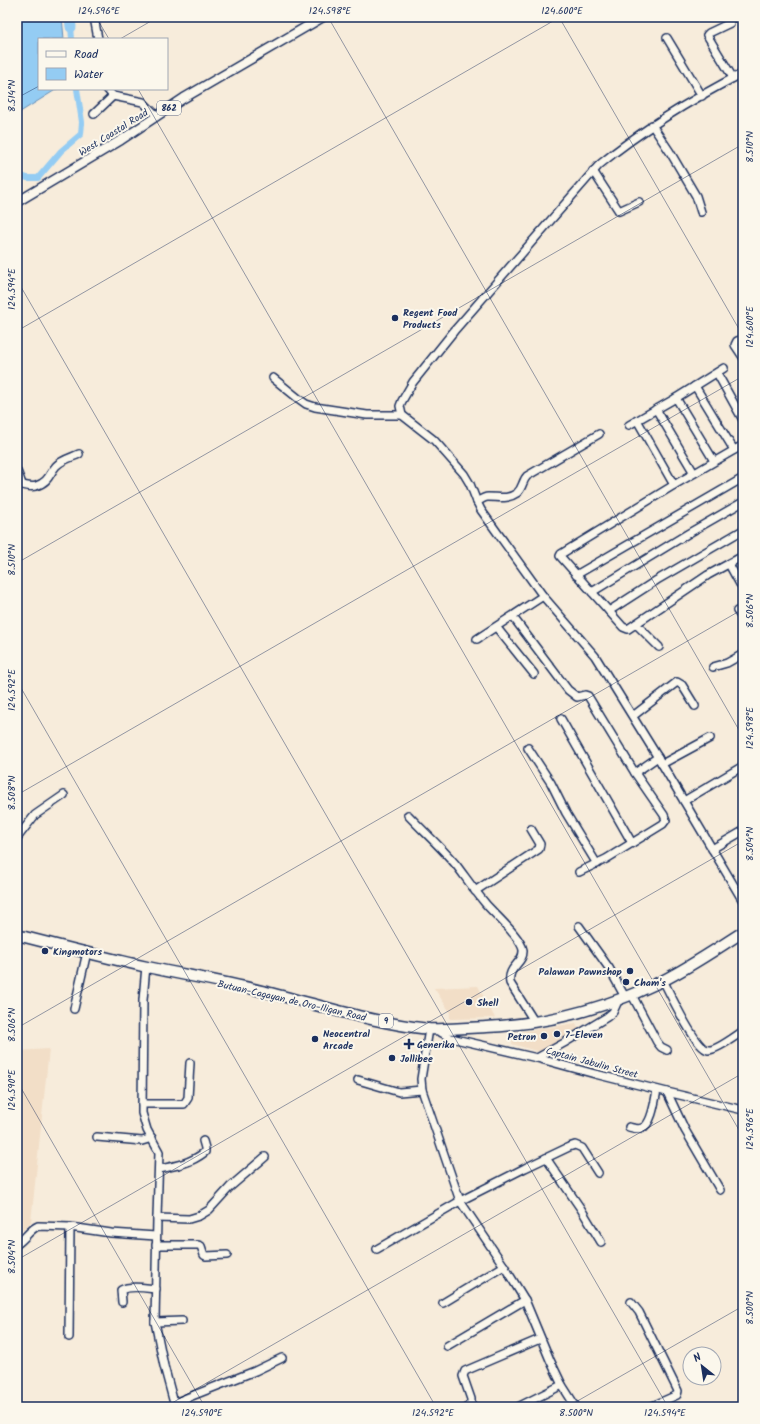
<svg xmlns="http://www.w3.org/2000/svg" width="760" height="1424" viewBox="0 0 760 1424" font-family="Kalam,sans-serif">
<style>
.built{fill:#f2dec7}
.water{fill:#94ccf3;stroke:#648db7}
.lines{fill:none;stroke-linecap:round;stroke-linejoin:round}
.canal{stroke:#94ccf3;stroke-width:6}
.river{stroke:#94ccf3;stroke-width:11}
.minor-casing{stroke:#1b2f5e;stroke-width:10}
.major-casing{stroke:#1b2f5e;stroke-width:11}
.highway-casing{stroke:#1b2f5e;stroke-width:13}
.minor{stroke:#fbf7ec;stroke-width:7}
.major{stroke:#fbf7ec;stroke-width:8}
.highway{stroke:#fbf7ec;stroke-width:10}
.ticks{fill:none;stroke:#1b2f5e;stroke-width:1;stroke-opacity:0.45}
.poi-dot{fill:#1b2f5e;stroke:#fbf7ec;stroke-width:1.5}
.labels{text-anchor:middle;stroke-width:4;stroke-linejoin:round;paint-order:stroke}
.shield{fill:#fbf7ec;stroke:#5e6b89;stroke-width:1}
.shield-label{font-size:9px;font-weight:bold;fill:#1b2f5e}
.street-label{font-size:10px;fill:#1b2f5e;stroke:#fbf7ec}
.poi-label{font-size:10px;font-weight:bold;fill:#1b2f5e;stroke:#fbf7ec;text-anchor:start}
.neatline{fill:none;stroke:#1b2f5e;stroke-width:1.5}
.ticks-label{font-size:10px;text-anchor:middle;fill:#1b2f5e}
</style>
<rect width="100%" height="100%" fill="#f7ecdb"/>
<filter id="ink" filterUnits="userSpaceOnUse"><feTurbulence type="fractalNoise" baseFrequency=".025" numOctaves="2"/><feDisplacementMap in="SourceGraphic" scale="8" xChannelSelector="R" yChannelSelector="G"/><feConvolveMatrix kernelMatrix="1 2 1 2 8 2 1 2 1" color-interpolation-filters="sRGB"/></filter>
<g filter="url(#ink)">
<g class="built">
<path d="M 478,986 L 495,1018 L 450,1019 L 450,1012 L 434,988 Z"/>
<path d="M 576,1023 L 579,1030 L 540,1052 L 512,1044 L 514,1033 Z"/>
<path d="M 49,1049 L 31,1222 L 17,1235 L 17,1051 Z"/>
</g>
<path class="water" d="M 17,17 L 62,17 L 64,39 L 39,39 L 39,89 L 57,89 L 17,114 Z"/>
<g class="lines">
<g class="canal">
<path d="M 71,27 L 72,39"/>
<path d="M 17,174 L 27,178 L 38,178 L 61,151 L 81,134 L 82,122 L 77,89"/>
</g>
<path class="river" d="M 70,17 L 71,27"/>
<defs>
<g id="minor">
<path d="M 94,17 L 98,39"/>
<path d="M 730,23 L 709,33 L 707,35 L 733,78"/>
<path d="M 667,38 L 702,96"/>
<path d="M 743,73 C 692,99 643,129 599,165 L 454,331 L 413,382 L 402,401 L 400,406 L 402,415 L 434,440 L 464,474 L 470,484 L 477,502 L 481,510 L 543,596 L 595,656 L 662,764 L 743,901"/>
<path d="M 107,89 L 113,96 L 143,102 L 157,116"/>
<path d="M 94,114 L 113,96"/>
<path d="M 652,125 L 670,152 L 696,196 L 701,212"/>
<path d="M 593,171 L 619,211 L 639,202"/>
<path d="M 743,339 L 737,341 L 735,345 L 743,357"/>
<path d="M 717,373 L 743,420"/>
<path d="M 273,378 L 299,399 L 306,404 L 315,407 L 367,415 L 402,415"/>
<path d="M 695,386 L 734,450"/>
<path d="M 676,398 L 714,461"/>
<path d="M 656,409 L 694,473"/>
<path d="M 637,420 L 674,485"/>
<path d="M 629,425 L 676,398 L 724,368"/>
<path d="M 743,445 L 674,485 L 561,554 L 560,556 L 623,627 L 628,629 L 708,575 L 743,556"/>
<path d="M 17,471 L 22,484"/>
<path d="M 17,485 C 24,484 29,488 36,486 C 49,482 49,474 56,466 C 61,460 73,457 79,454"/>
<path d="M 477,502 C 480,500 484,497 488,497 C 499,497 507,500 517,493 C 523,488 522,481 527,476 L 599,434"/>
<path d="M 729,564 L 740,584"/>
<path d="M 576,575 L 743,478"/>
<path d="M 592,592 L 689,533 L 743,502"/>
<path d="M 609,611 L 657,580 L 743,530"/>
<path d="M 737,611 L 743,619"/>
<path d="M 513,617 L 568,690 L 577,697 L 585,695 L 588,696 L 635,773 L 664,815 L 666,820 L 663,824 L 606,859 L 579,872"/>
<path d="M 636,624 L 659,647"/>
<path d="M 497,628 L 534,674"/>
<path d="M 477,639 L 543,596"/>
<path d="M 713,667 L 727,663 L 743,654"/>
<path d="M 633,716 L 677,682 L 682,685 L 695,706"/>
<path d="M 561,719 L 632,843"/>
<path d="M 528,748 L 551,783 L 566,813 L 597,864"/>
<path d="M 662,764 L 710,738"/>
<path d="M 635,773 L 658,757"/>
<path d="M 684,801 L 743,766"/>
<path d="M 408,815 C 424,832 442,848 457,866 C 466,878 475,891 485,903 C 494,914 521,937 523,950 C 524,964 507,966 510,983 L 534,1021"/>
<path d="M 17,838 L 35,815 L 64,795"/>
<path d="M 712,849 L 743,831"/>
<path d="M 475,891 L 539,849 L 540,844 L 531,829"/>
<path d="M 579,926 L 609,968 L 625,997"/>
<path d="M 146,966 L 143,1000 L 142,1113 L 147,1130 L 159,1152 L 157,1218 L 155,1322 L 164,1366 L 175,1407"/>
<path d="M 663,980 C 669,992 696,1049 708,1050 C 715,1051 736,1036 743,1031"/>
<path d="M 632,995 L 657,1042 L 661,1047 L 667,1050"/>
<path d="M 74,1009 L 87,952"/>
<path d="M 429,1029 L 421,1079 L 422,1090 L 460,1201 L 504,1266 L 525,1300 L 550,1360 L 562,1385 L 576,1407"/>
<path d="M 437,1029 L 442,1033 L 451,1038 L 537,1058 L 595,1074 L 667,1092 L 743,1110"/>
<path d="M 537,1058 L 564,1043 L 607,1017 L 613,1012 L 618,1001"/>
<path d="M 358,1080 L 399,1092 L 422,1090"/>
<path d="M 667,1092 L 685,1130 L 720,1190"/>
<path d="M 142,1104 L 184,1104 L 188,1098 L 190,1063"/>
<path d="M 629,1127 C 633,1128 638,1130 642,1128 C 652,1125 655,1100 657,1090"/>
<path d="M 97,1137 L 142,1141 L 152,1138"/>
<path d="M 546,1158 L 581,1209 L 601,1242"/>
<path d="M 159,1169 C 176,1166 191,1163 205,1152 L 205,1148 L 203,1141"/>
<path d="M 157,1218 L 189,1219 L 199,1216 L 209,1210 L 230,1187 L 265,1157"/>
<path d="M 17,1244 C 25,1239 30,1229 38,1226 L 70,1227 L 111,1233 L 156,1236"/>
<path d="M 156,1245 L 198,1245 L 201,1246 L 204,1255 L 206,1256 L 227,1255"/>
<path d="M 377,1249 L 460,1201 L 525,1168 L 569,1147 L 575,1145 L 582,1148 L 598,1173"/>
<path d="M 122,1302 L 121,1290 C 130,1285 146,1288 156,1289"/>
<path d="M 631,1302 L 639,1312 L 678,1391 L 677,1395 L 650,1407"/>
<path d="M 443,1303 L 504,1266"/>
<path d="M 155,1322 L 182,1321"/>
<path d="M 69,1337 L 70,1227"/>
<path d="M 447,1346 L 525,1300"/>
<path d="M 174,1403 L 255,1371 L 282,1358"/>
<path d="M 467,1407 L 471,1403 L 471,1399 L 463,1376 L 465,1371 L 540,1339"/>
<path d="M 518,1407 L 562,1385"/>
</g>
<path id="major" d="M 17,202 L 121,140 L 184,98 L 323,17"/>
<path id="highway" d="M 17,935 C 60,946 103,957 147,967 C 185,975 224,982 262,991 C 317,1004 372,1023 429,1029 C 447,1030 467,1028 486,1027 C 546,1024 607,1008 662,981 C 690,967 716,949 743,932"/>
</defs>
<use href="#minor" class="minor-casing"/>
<use href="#major" class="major-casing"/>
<use href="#highway" class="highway-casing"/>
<use href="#minor" class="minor"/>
<use href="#major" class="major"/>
<use href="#highway" class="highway"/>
</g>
</g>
<path class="ticks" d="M 96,17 L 109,39M 328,17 L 743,737M 559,17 L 743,336M 120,39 L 158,17M 138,89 L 743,1137M 17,98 L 39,86M 17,280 L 668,1407M 17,331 L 560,17M 17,563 L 743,144M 17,681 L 436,1407M 17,795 L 743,376M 17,1028 L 743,609M 17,1081 L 205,1407M 17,1260 L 743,841M 165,1407 L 743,1073M 567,1407 L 743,1306"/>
<g class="poi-dot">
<circle cx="395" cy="318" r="4"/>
<circle cx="45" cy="951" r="4"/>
<circle cx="630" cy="971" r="4"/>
<circle cx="626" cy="982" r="4"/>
<circle cx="469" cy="1002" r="4"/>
<circle cx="557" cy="1034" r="4"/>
<circle cx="544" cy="1036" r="4"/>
<circle cx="315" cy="1039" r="4"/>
<path d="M407 1038h4v4h4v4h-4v4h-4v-4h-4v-4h4z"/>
<circle cx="392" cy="1058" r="4"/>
</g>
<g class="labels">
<g class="shield">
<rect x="157" y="101" width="24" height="14" rx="3"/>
<rect x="379" y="1014" width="14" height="14" rx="3"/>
</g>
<g class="shield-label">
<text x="169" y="111">862</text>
<text x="386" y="1024">9</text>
</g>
<g class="street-label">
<text transform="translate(113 132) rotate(-32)" y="4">West Coastal Road</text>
<text transform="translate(292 1000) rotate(13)" y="4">Butuan-Cagayan de Oro-Iligan Road</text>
<text transform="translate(592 1062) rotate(15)" y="4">Captain Jabulin Street</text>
</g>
<g class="poi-label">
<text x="403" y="316">Regent Food<tspan x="403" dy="12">Products</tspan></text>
<text x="53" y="955">Kingmotors</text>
<text x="622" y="975" text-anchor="end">Palawan Pawnshop</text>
<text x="634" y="986">Cham's</text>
<text x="477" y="1006">Shell</text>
<text x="323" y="1037">Neocentral<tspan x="323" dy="12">Arcade</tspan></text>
<text x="565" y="1038">7-Eleven</text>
<text x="536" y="1040" text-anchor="end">Petron</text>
<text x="417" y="1048">Generika</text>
<text x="400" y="1062">Jollibee</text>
</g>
</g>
<rect width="760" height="1424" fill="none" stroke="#fbf7ec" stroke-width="44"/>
<rect x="38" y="38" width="130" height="52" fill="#fbf7ec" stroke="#a1a7b3"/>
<rect x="46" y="51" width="20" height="6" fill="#fbf7ec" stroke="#a1a7b3"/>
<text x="74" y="58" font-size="12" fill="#1b2f5e">Road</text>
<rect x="46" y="68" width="20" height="12" fill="#94ccf3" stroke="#a1a7b3"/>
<text x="74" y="78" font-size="12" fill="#1b2f5e">Water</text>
<g transform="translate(702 1366) rotate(330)"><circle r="19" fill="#fbf7ec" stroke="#a1a7b3"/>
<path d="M0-3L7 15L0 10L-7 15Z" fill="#1b2f5e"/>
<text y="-6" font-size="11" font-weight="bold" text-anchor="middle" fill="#1b2f5e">N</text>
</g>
<rect x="22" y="22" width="716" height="1380" class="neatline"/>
<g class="ticks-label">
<text x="99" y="14">124.596°E</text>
<text x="330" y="14">124.598°E</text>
<text x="562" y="14">124.600°E</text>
<text transform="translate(11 96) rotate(-90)" y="4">8.514°N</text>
<text transform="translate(749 147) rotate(-90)" y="4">8.510°N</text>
<text transform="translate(11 289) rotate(-90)" y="4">124.594°E</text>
<text transform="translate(749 327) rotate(-90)" y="4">124.600°E</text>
<text transform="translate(11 560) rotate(-90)" y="4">8.510°N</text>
<text transform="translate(749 611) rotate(-90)" y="4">8.506°N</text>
<text transform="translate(11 690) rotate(-90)" y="4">124.592°E</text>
<text transform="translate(749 728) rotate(-90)" y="4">124.598°E</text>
<text transform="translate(11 793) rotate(-90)" y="4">8.508°N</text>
<text transform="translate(749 844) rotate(-90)" y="4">8.504°N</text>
<text transform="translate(11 1025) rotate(-90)" y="4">8.506°N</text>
<text transform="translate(11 1090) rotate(-90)" y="4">124.590°E</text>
<text transform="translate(749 1129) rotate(-90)" y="4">124.596°E</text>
<text transform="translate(11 1257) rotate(-90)" y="4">8.504°N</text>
<text transform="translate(749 1308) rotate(-90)" y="4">8.500°N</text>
<text x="202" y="1416">124.590°E</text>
<text x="433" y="1416">124.592°E</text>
<text x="576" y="1416">8.500°N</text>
<text x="665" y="1416">124.594°E</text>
</g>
</svg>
